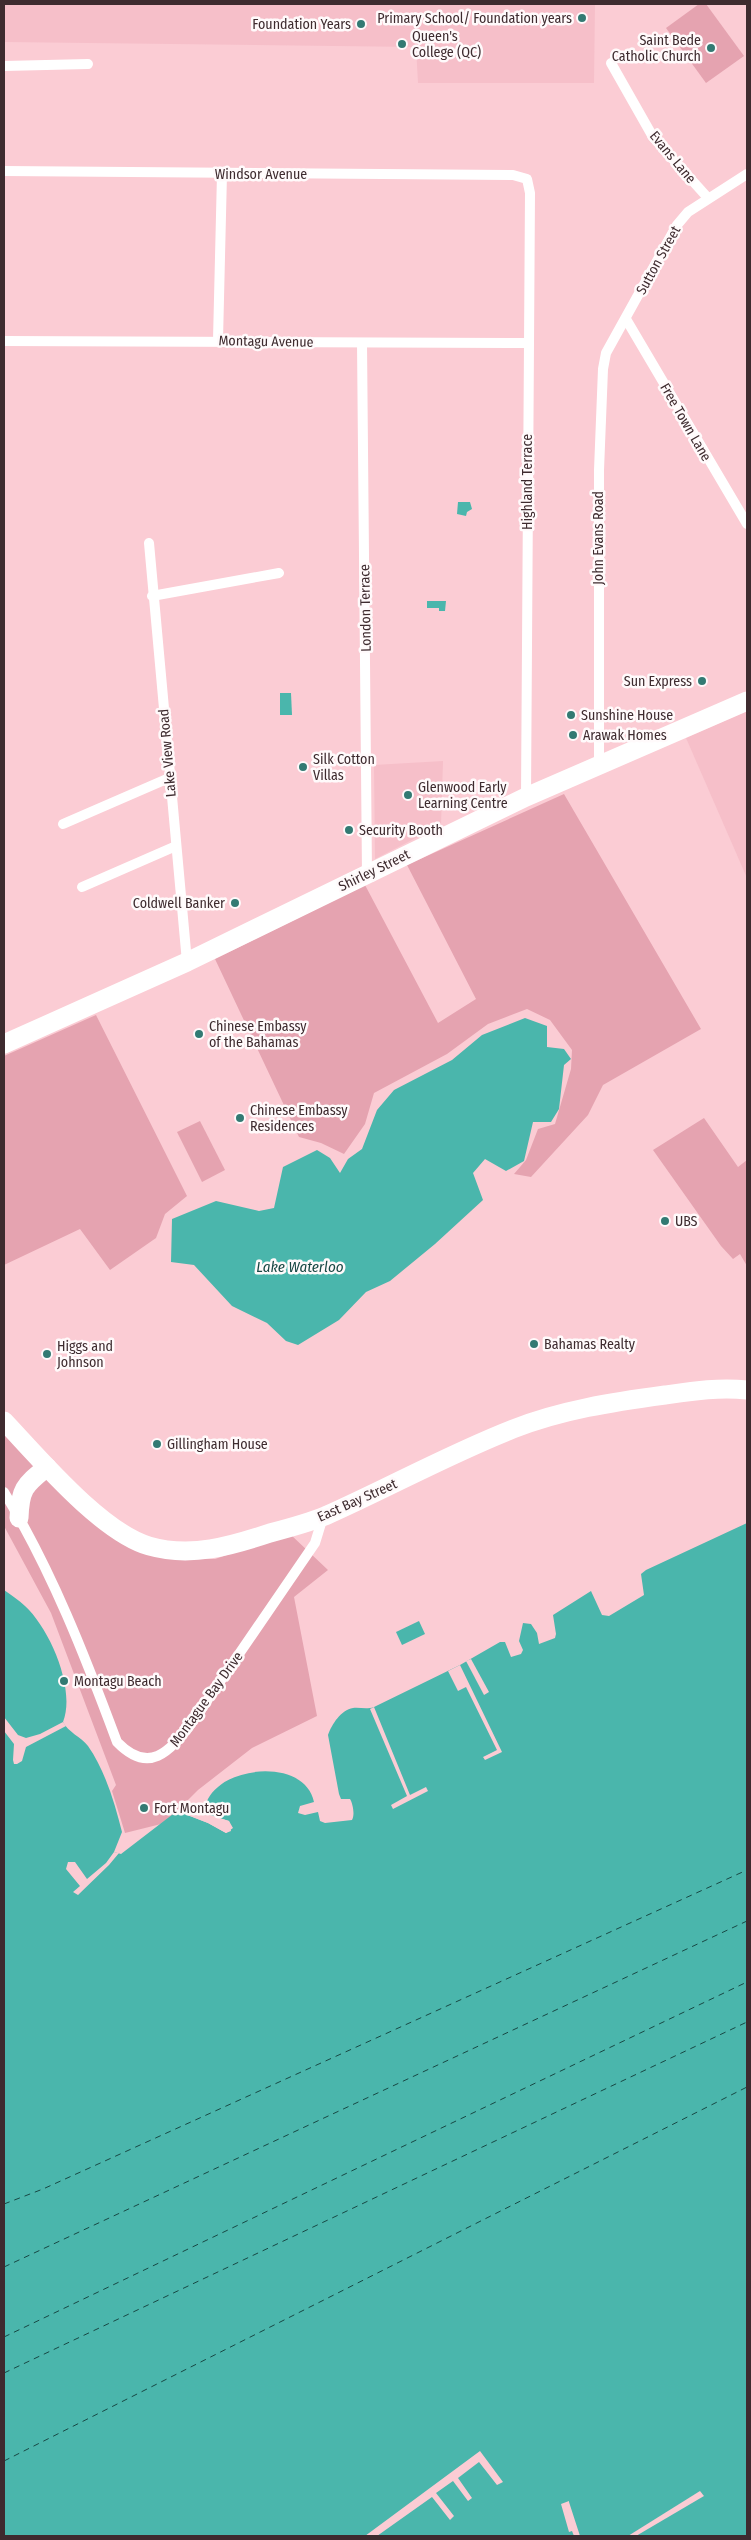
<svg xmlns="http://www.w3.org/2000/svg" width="751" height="2540" viewBox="0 0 751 2540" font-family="'Fira Sans Condensed',sans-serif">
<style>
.built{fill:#f6bfc9}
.green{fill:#e5a3b0}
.water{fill:#4ab6ac}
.pier{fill:#fbccd4}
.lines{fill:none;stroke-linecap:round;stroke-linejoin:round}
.ferry{stroke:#184844;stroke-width:1;stroke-dasharray:6 5;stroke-linecap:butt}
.street{stroke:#fff;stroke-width:10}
.highway{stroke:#fff;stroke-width:19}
.poi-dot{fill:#337a73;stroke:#fffafb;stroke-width:2}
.labels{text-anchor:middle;stroke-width:5;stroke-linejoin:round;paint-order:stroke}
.poi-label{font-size:14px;fill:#3e2b2f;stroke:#fffafb;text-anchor:start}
.street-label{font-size:14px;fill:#3e2b2f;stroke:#fffafb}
.water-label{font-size:15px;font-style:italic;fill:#184844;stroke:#fffafb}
</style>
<rect width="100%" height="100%" fill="#fbccd4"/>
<g class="built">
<path d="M 4,4 L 595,4 L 594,83 L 418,83 L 416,47 L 4,42 Z"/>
<path d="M 747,711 L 747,878 L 686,738 Z"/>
<path d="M 443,761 L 441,825 L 375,859 L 374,765 Z"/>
</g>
<g class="green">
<path d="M 699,4 L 706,4 L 744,56 L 706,83 L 666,28 Z"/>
<path d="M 564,794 L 701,1029 L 603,1085 L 588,1115 L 531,1177 L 514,1174 L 526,1160 L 538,1129 L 555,1124 L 571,1069 L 572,1050 L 550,1020 L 527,1009 L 488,1024 L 447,1054 L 374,1093 L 365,1124 L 344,1154 L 321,1143 L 299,1137 L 215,959 L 365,885 L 438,1023 L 476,999 L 407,865 Z"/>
<path d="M 96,1015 L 187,1196 L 165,1214 L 156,1238 L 110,1270 L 80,1229 L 4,1265 L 4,1056 Z"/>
<path d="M 704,1118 L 738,1167 L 747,1160 L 747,1266 L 740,1254 L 733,1259 L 721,1246 L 653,1150 Z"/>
<path d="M 200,1121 L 225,1170 L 202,1182 L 177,1132 Z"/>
<path d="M 4,1432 L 48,1479 L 107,1534 L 163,1558 L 215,1559 L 290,1534 L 328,1570 L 294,1597 L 317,1716 L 252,1748 L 198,1790 L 165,1823 L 125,1833 L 112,1791 L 116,1785 L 51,1613 L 4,1526 Z"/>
</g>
<g class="water">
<path d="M 458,502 L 470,502 L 472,509 L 467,512 L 466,516 L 457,514 Z"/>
<path d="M 427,601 L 446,601 L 445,611 L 439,611 L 439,608 L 427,608 Z"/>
<path d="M 280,693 L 291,693 L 292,715 L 280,715 Z"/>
<path d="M 525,1018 L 547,1026 L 547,1047 L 564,1049 L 571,1059 L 564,1065 L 559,1109 L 551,1122 L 533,1122 L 524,1161 L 506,1171 L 485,1159 L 473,1173 L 483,1200 L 435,1244 L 390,1281 L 366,1292 L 339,1320 L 298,1345 L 286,1341 L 267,1323 L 232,1306 L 194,1265 L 171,1262 L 172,1219 L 216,1201 L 259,1211 L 274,1208 L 283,1167 L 317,1150 L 330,1158 L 340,1173 L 348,1159 L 362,1149 L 377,1110 L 394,1090 L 452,1060 L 482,1035 Z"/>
<path d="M 747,1523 L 747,2536 L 4,2536 L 4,1590 C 11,1595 19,1600 25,1606 C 50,1629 76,1689 63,1722 C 68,1732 81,1737 88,1746 C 105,1770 115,1804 122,1832 L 114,1852 L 121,1854 L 177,1811 L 208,1823 L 226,1833 L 231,1831 L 229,1821 L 203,1813 C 206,1802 209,1794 218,1787 C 242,1765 306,1763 314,1802 L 300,1806 L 298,1813 L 305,1815 L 318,1812 L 320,1821 L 325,1823 L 352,1820 C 355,1815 353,1804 350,1799 L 341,1799 L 339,1794 L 328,1735 C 332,1724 341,1710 353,1708 C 360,1707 366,1710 374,1707 L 460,1665 L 500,1642 L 505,1642 L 511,1657 L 521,1654 L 523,1650 L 519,1641 L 523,1623 L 531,1624 L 537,1633 L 539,1644 L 555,1638 L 556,1634 L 553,1615 L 591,1591 L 602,1615 L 609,1616 L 644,1595 L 641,1574 L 646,1570 Z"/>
<path d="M 419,1621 L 425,1634 L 402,1645 L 396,1632 Z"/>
</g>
<g class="pier">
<path d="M 471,1659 L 489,1692 L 484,1695 L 466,1661 Z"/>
<path d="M 460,1665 L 502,1752 L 485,1760 L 483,1757 L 497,1750 L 466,1687 L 458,1691 L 448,1671 Z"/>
<path d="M 374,1707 L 410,1795 L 426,1787 L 428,1791 L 393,1809 L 391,1805 L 407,1796 L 370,1709 Z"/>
<path d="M 4,1717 L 18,1735 L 26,1738 L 40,1734 L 63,1722 L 66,1726 L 26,1747 L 22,1761 L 17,1764 L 14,1764 L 13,1760 L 14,1744 L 4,1731 Z"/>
<path d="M 179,1809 L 209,1820 L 227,1831 L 230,1828 L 228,1824 L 209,1818 L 200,1812 L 229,1821 L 233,1828 L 226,1833 L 208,1823 L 177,1811 Z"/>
<path d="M 114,1852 L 119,1853 L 109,1865 L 78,1895 L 73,1892 L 80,1886 L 66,1869 L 68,1862 L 75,1862 L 87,1879 L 106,1863 Z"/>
<path d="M 480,2451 L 503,2482 L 497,2485 L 479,2462 L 458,2478 L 472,2498 L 468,2501 L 453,2481 L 436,2493 L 454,2516 L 450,2520 L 432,2497 L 377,2536 L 365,2536 Z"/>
<path d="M 700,2491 L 704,2496 L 636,2536 L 628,2536 Z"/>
<path d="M 569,2501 L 569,2502 L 580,2536 L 574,2536 L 572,2531 L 569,2532 L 561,2504 Z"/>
</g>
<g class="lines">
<g class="ferry">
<path d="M 4,2204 L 43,2189 L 747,1870"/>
<path d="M 4,2267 L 747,1921"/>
<path d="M 4,2337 L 747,1982"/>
<path d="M 4,2373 L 747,2022"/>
<path d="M 4,2461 L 747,2087"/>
</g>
<g class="street">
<path d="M 611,63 L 653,137 L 708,198"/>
<path d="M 4,66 L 88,64"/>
<path d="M 4,171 L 513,175 L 527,179 L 530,193 L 526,797"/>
<path d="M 626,319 L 747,524"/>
<path d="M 218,340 L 222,174"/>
<path d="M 4,341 L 528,343"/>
<path d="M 362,343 L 367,874"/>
<path d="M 149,543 L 187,962"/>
<path d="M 152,596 L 279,573"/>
<path d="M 599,764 L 599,470 L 603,369 L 606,353 L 677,225 L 688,212 L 747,174"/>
<path d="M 63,824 L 169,778"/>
<path d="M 82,887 L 176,846"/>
<path d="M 4,1492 C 52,1571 85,1656 117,1742 C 149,1775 169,1752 191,1724 L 315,1543 L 323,1517"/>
</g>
<g class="highway">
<path d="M 4,1044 L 187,962 L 526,797 L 747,701"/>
<path d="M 4,1421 C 39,1458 101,1532 149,1546 C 191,1558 231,1546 270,1533 C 289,1528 308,1523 325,1516 C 388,1488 449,1454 513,1429 C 561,1410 613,1402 665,1395 C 693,1391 719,1387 747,1390"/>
<path d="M 19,1518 C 20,1488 25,1485 47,1467"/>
</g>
</g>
<g class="poi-dot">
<circle cx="582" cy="18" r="5"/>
<circle cx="361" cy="24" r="5"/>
<circle cx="402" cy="44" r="5"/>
<circle cx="711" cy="48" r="5"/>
<circle cx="702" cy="681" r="5"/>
<circle cx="571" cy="715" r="5"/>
<circle cx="573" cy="735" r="5"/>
<circle cx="303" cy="767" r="5"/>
<circle cx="408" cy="795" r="5"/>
<circle cx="349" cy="830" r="5"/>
<circle cx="235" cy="903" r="5"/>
<circle cx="199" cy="1034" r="5"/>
<circle cx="240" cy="1118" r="5"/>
<circle cx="665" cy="1221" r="5"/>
<circle cx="534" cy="1344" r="5"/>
<circle cx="47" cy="1354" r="5"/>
<circle cx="157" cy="1444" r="5"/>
<circle cx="64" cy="1681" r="5"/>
<circle cx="144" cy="1808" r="5"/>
</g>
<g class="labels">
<g class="poi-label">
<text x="572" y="23" text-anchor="end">Primary School/ Foundation years</text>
<text x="351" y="29" text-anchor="end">Foundation Years</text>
<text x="412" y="41">Queen's<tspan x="412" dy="16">College (QC)</tspan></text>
<text x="701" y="45" text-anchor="end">Saint Bede<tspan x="701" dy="16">Catholic Church</tspan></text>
<text x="692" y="686" text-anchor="end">Sun Express</text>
<text x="581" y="720">Sunshine House</text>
<text x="583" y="740">Arawak Homes</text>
<text x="313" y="764">Silk Cotton<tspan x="313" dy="16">Villas</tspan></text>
<text x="418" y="792">Glenwood Early<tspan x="418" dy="16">Learning Centre</tspan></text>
<text x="359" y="835">Security Booth</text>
<text x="225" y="908" text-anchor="end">Coldwell Banker</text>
<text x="209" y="1031">Chinese Embassy<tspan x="209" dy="16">of the Bahamas</tspan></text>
<text x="250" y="1115">Chinese Embassy<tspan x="250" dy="16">Residences</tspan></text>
<text x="675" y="1226">UBS</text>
<text x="544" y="1349">Bahamas Realty</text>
<text x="57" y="1351">Higgs and<tspan x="57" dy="16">Johnson</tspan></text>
<text x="167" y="1449">Gillingham House</text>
<text x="74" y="1686">Montagu Beach</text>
<text x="154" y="1813">Fort Montagu</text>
</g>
<g class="street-label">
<text transform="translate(673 157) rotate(50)" y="5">Evans Lane</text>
<text x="261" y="179">Windsor Avenue</text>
<text transform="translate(658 260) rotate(-61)" y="5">Sutton Street</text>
<text transform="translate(266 341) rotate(1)" y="5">Montagu Avenue</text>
<text transform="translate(686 422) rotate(60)" y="5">Free Town Lane</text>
<text transform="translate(527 482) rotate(-90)" y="5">Highland Terrace</text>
<text transform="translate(598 538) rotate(-90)" y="5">John Evans Road</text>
<text transform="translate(365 608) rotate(-91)" y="5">London Terrace</text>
<text transform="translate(167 753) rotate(-95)" y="5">Lake View Road</text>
<text transform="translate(374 870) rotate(-26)" y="5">Shirley Street</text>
<text transform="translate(357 1500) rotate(-24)" y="5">East Bay Street</text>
<text transform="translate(206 1699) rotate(-54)" y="5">Montague Bay Drive</text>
</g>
<g class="water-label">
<text x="300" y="1272">Lake Waterloo</text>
</g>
</g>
<rect width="751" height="2540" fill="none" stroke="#3e2b2f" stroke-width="10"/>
</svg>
